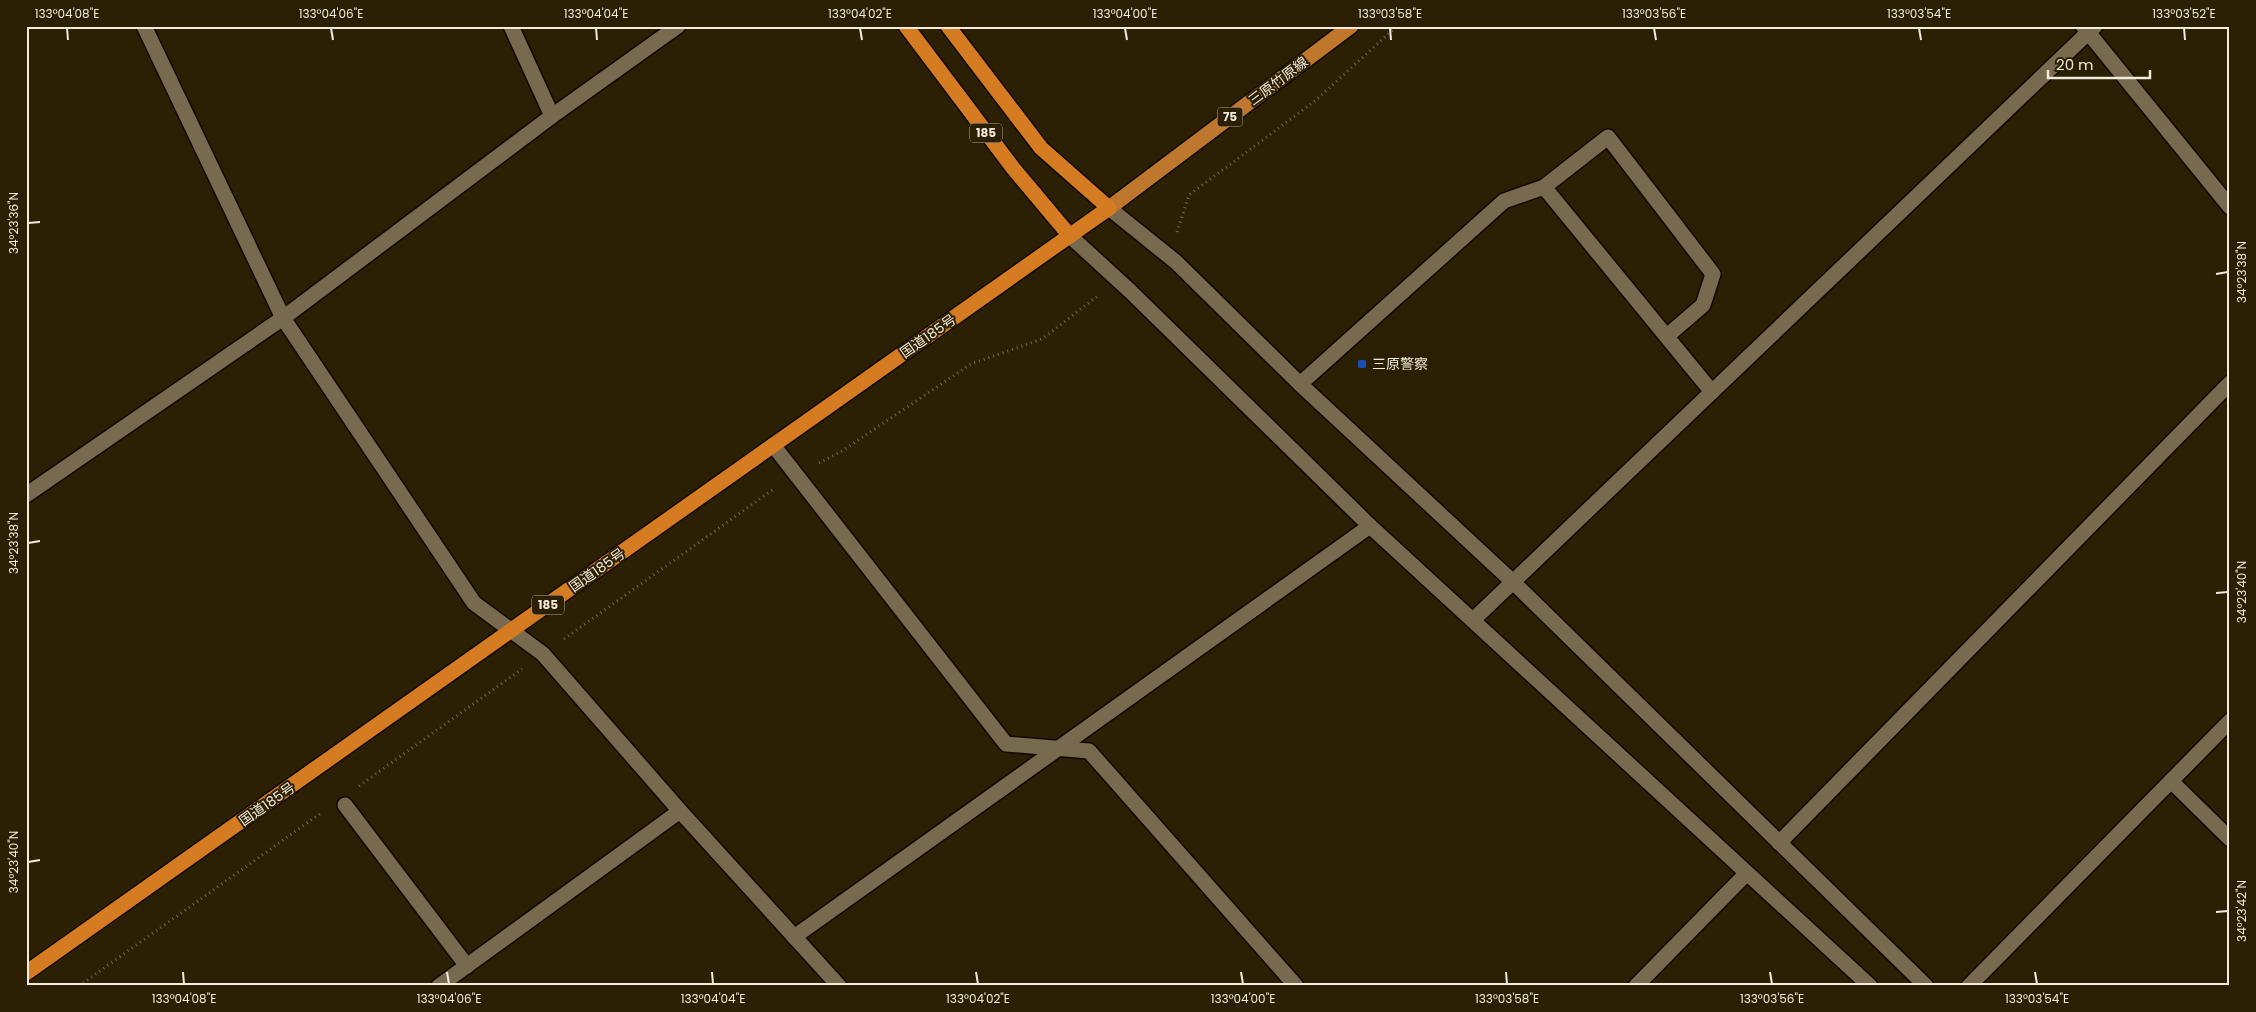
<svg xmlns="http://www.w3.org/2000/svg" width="2256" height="1012" viewBox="0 0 2256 1012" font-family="Poppins,'Noto Sans JP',sans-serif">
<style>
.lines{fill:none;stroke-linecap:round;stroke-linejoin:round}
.service-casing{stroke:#130800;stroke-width:18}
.minor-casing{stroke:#130800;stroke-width:18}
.tertiary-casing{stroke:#130800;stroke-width:18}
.primary-casing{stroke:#130800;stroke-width:18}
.trunk-casing{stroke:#130800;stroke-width:18}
.path{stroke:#756a53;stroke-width:3;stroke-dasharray:1 4;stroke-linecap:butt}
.service{stroke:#786a4e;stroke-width:15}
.minor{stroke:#786a4e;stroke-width:15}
.tertiary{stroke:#786a4e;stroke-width:15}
.primary{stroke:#be772d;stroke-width:15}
.trunk{stroke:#d57c22;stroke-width:15}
.ticks{fill:none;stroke:#f2eada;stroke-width:2}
.transit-dot{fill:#1a4fb4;stroke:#2b1f04;stroke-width:2}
.labels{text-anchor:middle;stroke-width:4;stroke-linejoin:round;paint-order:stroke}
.shield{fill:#2b1f04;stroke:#b6ad9a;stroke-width:1}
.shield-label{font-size:12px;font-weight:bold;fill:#f2eada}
.street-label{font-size:14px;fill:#f2eada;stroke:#2b1f04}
.poi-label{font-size:14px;fill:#f2eada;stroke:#2b1f04;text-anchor:start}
.neatline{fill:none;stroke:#f2eada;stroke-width:2}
.ticks-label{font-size:12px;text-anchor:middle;fill:#f2eada}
</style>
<rect width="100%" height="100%" fill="#2b1f04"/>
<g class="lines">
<defs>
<g id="service">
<path d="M 1544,187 L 1608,137 L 1713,274 L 1703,305 L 1667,336"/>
<path d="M 1300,384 L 1504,201 L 1544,187 L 1712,392"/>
<path d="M 345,805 L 467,966"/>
</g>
<g id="minor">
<path d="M 144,26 L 283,318 L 474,603 L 543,654 L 680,811 L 839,986"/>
<path d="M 511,26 L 552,116"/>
<path d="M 2083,26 L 2230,207"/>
<path d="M 773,445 L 1006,744 L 1089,751 L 1296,986"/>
<path d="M 26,495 L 283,318 L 552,116 L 678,26"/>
<path d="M 1473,620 L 2095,26"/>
<path d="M 2171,781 L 2230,839"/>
<path d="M 1779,843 L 2230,383"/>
<path d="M 794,937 L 1370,526"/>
<path d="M 439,986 L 680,811"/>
<path d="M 1636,986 L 1746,874"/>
</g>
<g id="tertiary">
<path d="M 1109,208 L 1176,262 L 1300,384 L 1513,582 L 1926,986"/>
<path d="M 1070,236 L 1130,291 L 1370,526 L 1870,986"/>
<path d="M 1969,986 L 2230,721"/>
</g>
<path id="primary" d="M 1109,208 L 1351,26"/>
<g id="trunk">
<path d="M 906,26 L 1013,168 L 1070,236"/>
<path d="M 26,973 L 1109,208 L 1041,148 L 948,26"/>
</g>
</defs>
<use href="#service" class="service-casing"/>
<use href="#minor" class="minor-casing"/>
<use href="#tertiary" class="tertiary-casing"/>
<use href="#primary" class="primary-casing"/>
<use href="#trunk" class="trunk-casing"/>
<g class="path">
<path d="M 1177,232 L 1189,195 L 1315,101 L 1397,26"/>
<path d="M 819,463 L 842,451 L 971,364 L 1042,339 L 1099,295"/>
<path d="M 564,639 L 775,488"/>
<path d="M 359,786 L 522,669"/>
<path d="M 79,986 L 321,813"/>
</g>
<use href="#service" class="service"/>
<use href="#minor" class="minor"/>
<use href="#tertiary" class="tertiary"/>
<use href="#primary" class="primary"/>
<use href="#trunk" class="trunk"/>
</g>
<path class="ticks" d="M 67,28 L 68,40M 331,28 L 333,40M 596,28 L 597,40M 860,28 L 862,40M 1125,28 L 1127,40M 1390,28 L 1391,40M 1654,28 L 1656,40M 1919,28 L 1921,40M 2184,28 L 2185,40M 28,223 L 40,222M 2216,274 L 2228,272M 28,543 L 40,541M 2216,593 L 2228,592M 28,862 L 40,860M 2216,912 L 2228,911M 183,972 L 184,984M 447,972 L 449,984M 712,972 L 713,984M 976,972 L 978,984M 1241,972 L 1243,984M 1506,972 L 1507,984M 1770,972 L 1772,984M 2035,972 L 2037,984"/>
<rect class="transit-dot" x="1357" y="359" width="10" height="10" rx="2.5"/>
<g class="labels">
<g class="shield">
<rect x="1217.5" y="107.5" width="25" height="19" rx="4"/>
<rect x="970" y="123.5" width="32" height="19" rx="4"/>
<rect x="532" y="595.5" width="32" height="19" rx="4"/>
</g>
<g class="shield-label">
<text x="1230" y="121">75</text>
<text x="986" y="137">185</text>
<text x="548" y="609">185</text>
</g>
<g class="street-label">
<text transform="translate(1278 81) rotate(-37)" y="5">三原竹原線</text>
<text transform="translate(928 336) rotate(-35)" y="5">国道185号</text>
<text transform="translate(597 570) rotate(-35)" y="5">国道185号</text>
<text transform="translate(267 804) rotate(-35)" y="5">国道185号</text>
</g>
<g class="poi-label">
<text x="1372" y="369">三原警察</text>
</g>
</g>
<rect width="2256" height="1012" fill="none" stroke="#2b1f04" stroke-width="55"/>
<path d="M2048 70v8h102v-8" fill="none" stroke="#f2eada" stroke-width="2.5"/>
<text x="2056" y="70" font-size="15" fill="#f2eada" stroke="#2b1f04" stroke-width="4" paint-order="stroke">20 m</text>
<rect x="28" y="28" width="2200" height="956" class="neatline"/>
<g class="ticks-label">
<text x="67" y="18">133°04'08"E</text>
<text x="331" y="18">133°04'06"E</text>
<text x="596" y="18">133°04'04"E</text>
<text x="860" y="18">133°04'02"E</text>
<text x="1125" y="18">133°04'00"E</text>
<text x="1390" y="18">133°03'58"E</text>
<text x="1654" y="18">133°03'56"E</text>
<text x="1919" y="18">133°03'54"E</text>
<text x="2184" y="18">133°03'52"E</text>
<text transform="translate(14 223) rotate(-90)" y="4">34°23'36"N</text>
<text transform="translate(2242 272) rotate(-90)" y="4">34°23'38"N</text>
<text transform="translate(14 543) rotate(-90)" y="4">34°23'38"N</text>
<text transform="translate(2242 592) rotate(-90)" y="4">34°23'40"N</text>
<text transform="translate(14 862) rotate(-90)" y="4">34°23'40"N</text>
<text transform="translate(2242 911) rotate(-90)" y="4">34°23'42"N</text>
<text x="184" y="1003">133°04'08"E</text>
<text x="449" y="1003">133°04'06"E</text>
<text x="713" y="1003">133°04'04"E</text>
<text x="978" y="1003">133°04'02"E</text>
<text x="1243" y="1003">133°04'00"E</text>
<text x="1507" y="1003">133°03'58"E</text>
<text x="1772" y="1003">133°03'56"E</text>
<text x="2037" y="1003">133°03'54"E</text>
</g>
</svg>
